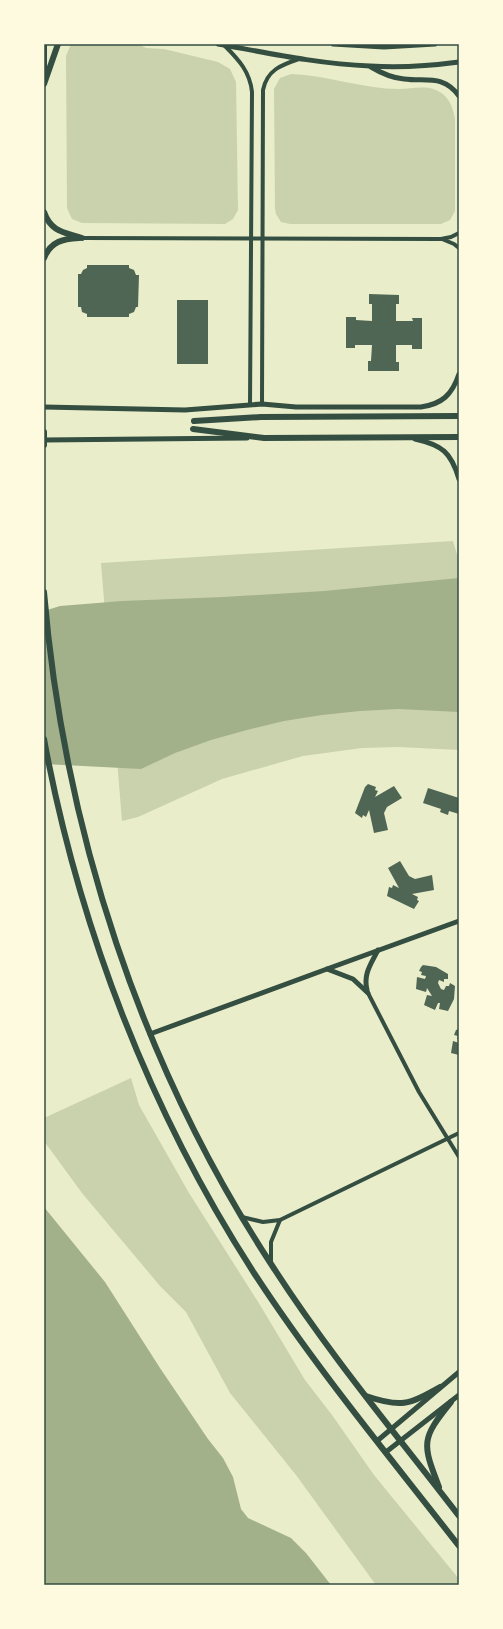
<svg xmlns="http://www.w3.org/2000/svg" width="503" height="1629" viewBox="0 0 503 1629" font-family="'Libre Baskerville',serif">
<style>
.green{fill:#cad2ad}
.water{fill:#a3b18a}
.building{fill:#4f6655}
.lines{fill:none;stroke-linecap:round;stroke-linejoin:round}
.minor{stroke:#344e41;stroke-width:4}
.tertiary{stroke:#344e41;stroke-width:5}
.secondary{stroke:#344e41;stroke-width:6}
.neatline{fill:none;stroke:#344e41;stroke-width:1.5}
</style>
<rect width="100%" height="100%" fill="#e9edc9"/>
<g class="green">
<path d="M 71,44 L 138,44 L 146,48 L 164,49 L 218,62 L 230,69 L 236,82 L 238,210 L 233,219 L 225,224 L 82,223 L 72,219 L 67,208 L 66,56 Z"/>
<path d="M 291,74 C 327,75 363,89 399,89 C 411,89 424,85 436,90 C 448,95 453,106 455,119 L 455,211 L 450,220 L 441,224 L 290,224 L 281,222 L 276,214 L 275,209 L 274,89 L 280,78 Z"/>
<path d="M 453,541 L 459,561 L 459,750 L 398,747 L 362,748 L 303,756 L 222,779 L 138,817 L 122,821 L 101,563 Z"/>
<path d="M 131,1078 L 139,1105 L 189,1193 L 260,1305 L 305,1380 L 332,1415 L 374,1475 L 459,1579 L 459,1585 L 376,1585 L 296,1475 L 230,1393 L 186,1312 L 160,1286 L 82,1193 L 44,1141 L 44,1118 Z"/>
</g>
<g class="water">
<path d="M 459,578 L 459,712 L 398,709 L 360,711 L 322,715 L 284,721 L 247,730 L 211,740 L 175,753 L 141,769 L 44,764 L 44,611 L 60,606 L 122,601 L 223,597 L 324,591 Z"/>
<path d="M 44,1207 L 105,1282 L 160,1368 L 208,1439 L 223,1458 L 233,1477 L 241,1509 L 248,1518 L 291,1538 L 306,1553 L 331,1585 L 44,1585 Z"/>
</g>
<g class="building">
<path d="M 87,265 L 129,265 L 129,268 L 134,270 L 136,275 L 139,275 L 138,307 L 136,307 L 134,312 L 129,314 L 129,317 L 87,317 L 87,314 L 82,312 L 81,307 L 78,307 L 78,274 L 81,274 L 83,270 L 87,268 Z"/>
<path d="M 369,294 L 399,295 L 399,304 L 396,304 L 396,321 L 413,321 L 412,318 L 422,318 L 422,349 L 412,349 L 412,345 L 396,345 L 396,362 L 399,362 L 399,371 L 368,371 L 368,361 L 371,361 L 372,345 L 355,345 L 355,348 L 346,348 L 346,317 L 356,317 L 356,320 L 372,321 L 372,304 L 369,304 Z"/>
<rect x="177" y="300" width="31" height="64"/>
<path d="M 368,784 L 376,787 L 375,790 L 378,791 L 375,797 L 394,786 L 402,798 L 387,807 L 384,813 L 388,830 L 374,833 L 369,810 L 366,817 L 363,815 L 362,818 L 355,813 L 365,787 Z"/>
<path d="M 428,788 L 459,798 L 459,814 L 449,811 L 448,815 L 440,812 L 441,809 L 423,803 Z"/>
<path d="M 400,861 L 409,876 L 415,879 L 432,875 L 434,890 L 412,894 L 418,897 L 417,900 L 419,901 L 414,909 L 387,896 L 389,887 L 392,888 L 393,885 L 399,888 L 388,868 Z"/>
<path d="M 423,965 L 436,967 L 448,974 L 448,979 L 444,979 L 444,982 L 439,980 L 438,983 L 441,989 L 444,990 L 446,986 L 449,986 L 450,983 L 455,986 L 454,999 L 448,1011 L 439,1009 L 440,1003 L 438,1003 L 435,1010 L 424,1005 L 427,995 L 432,996 L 427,988 L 426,992 L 416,989 L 417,977 L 425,979 L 426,976 L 421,975 L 422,972 L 419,971 L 421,967 Z"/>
<path d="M 459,1029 L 459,1039 L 457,1039 L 458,1036 L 454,1035 L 456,1030 Z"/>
<path d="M 453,1041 L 459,1043 L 459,1055 L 451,1053 Z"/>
</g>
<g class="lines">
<g class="minor">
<path d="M 225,46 C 239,60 250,72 252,92 L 250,405"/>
<path d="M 82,238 L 441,239 L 451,237 L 459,233"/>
<path d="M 442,239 L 454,244 L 459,248"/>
<path d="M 262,404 L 263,90 C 267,70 281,65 299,59"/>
<path d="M 368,993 L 419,1092 L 459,1157"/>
<path d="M 242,1217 L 263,1222 L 280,1220 L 459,1133"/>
<path d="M 271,1261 L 271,1242 L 280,1220"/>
</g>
<g class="tertiary">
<path d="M 218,44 C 268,53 319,64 370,66 C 400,68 429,66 459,62"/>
<path d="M 333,44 L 384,47 L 435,44"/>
<path d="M 371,67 C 381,73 392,78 404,79 C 426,82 443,74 459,96"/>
<path d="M 44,407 L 185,410 L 262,404 L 296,407 L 421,407 C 442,404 452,395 459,374"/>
<path d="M 415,439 C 442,445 451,452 459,479"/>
<path d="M 44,440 L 247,438"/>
<path d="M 327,969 L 353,979 L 368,993"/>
<path d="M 367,990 C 363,974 371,964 378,950"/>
<path d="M 150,1034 L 327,969 L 459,921"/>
<path d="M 377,1441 L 459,1372"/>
<path d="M 386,1452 L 459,1395"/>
</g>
<g class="secondary">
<path d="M 44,71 L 44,44"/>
<path d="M 44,84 L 58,44"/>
<path d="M 44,212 C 51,232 64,232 82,238"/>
<path d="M 44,258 C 51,241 63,239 79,238"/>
<path d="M 194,421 L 261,417 L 459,416"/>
<path d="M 193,429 L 264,438 L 459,437"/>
<path d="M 44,432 L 44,445"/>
<path d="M 44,592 C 64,831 141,1066 273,1267 C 329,1354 396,1434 459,1516"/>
<path d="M 44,739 C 79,928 150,1112 254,1273 C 316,1368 389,1456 459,1546"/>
<path d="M 366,1396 C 401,1408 408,1405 440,1387"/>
<path d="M 439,1487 C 422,1443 421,1439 451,1402"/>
</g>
</g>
<rect width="503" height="1629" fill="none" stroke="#fefae0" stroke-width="90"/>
<rect x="45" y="45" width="413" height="1539" class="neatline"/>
</svg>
